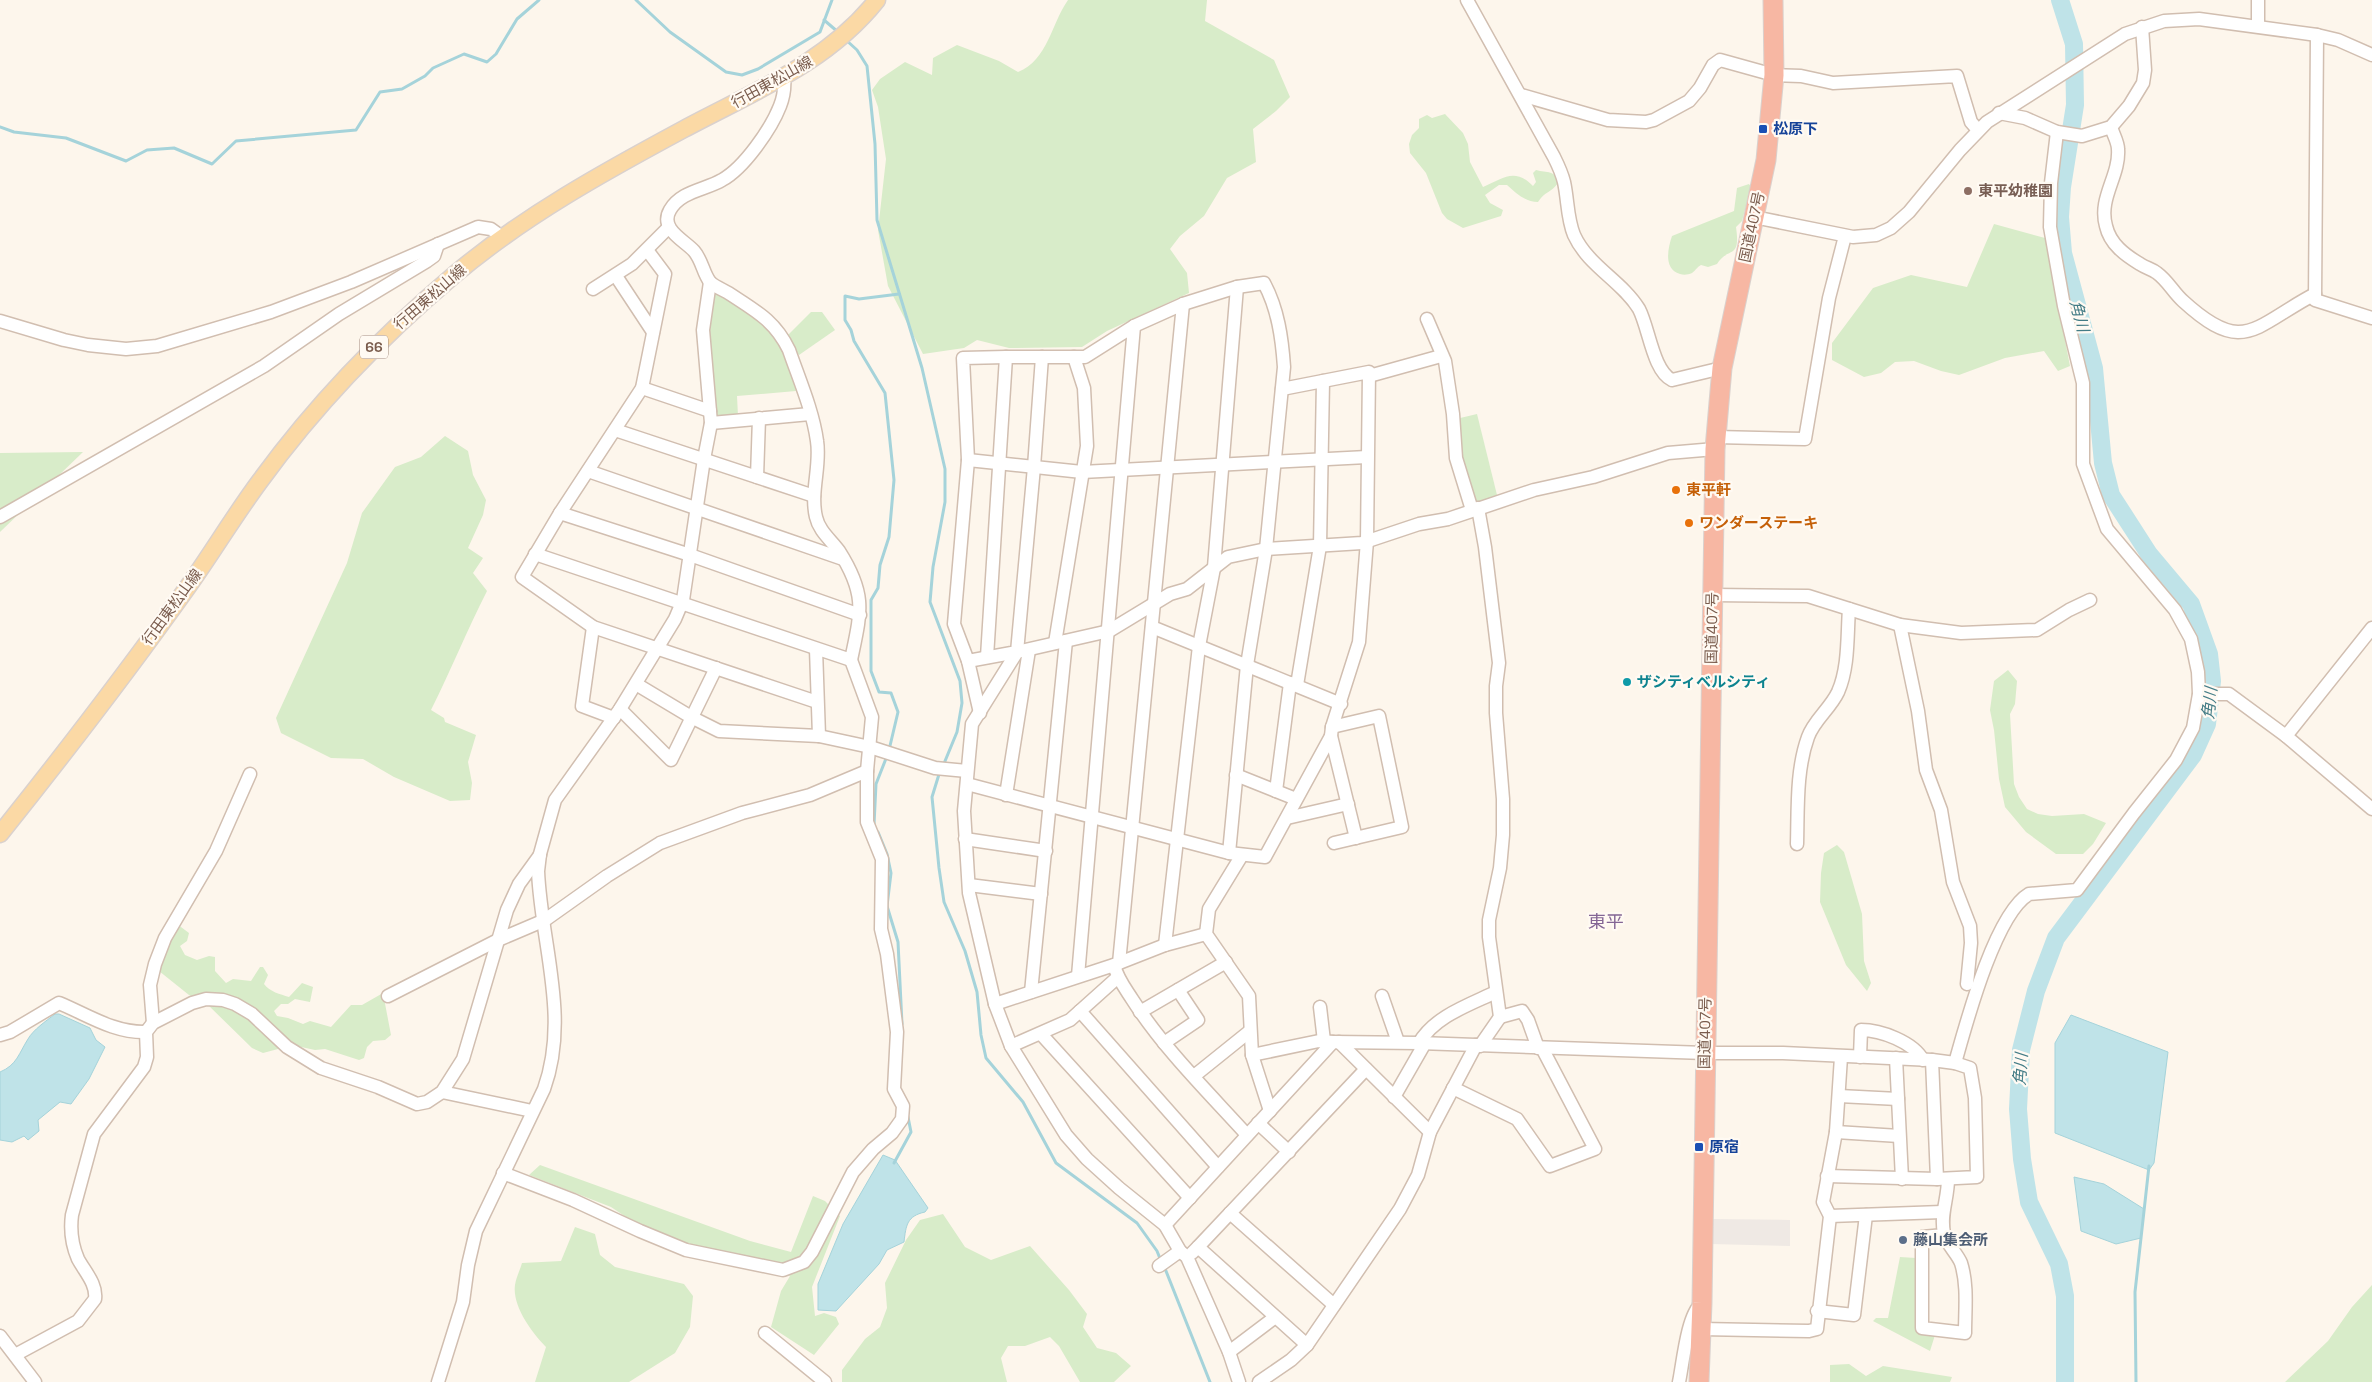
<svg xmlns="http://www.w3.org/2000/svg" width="2372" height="1382" viewBox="0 0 2372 1382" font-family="'Space Grotesk','Noto Sans JP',sans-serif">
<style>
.industrial{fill:#efe9e4}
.green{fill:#d8ecc9}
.water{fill:#bfe3e8;stroke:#a5d3da}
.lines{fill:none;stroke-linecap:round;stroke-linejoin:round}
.stream{stroke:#a5d3da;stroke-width:3}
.river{stroke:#bfe3e8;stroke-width:18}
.minor-casing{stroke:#d1beb0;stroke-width:15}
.major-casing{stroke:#dad1cd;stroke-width:19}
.highway-casing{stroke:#dad1cd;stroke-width:21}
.minor{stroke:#fff;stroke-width:12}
.major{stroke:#fbd9a5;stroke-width:16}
.highway{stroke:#f7b7a3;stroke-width:19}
.transit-dot{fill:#1a4fb4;stroke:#fffaf3;stroke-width:2}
.education-dot{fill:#8d6e63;stroke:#fffaf3;stroke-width:2}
.food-dot{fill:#e8710a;stroke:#fffaf3;stroke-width:2}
.culture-dot{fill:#0f9aa8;stroke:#fffaf3;stroke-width:2}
.service-dot{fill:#5c6f8a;stroke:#fffaf3;stroke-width:2}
.labels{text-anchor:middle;stroke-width:4.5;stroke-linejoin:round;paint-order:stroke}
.shield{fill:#fffaf3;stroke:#a28b7f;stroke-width:1}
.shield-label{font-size:14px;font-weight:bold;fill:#7a5c4d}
.street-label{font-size:15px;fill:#7a5c4d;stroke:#fffaf3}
.transit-label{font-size:15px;font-weight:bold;fill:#164399;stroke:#fffaf3;text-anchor:start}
.education-label{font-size:15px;font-weight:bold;fill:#785e54;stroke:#fffaf3;text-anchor:start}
.food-label{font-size:15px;font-weight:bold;fill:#c56008;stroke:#fffaf3;text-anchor:start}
.culture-label{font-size:15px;font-weight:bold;fill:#0d838f;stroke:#fffaf3;text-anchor:start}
.service-label{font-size:15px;font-weight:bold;fill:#4e5e75;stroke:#fffaf3;text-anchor:start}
.water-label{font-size:16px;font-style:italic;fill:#437c86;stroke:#fffaf3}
.quarter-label{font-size:18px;fill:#846695;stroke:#fffaf3}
</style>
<rect width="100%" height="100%" fill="#fdf6ec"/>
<path class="industrial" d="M 1712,1219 L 1790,1220 L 1790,1246 L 1711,1244 Z"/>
<g class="green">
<path d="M 1068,0 L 1207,0 L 1205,21 L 1274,60 L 1290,97 L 1276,111 L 1253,129 L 1256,162 L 1227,178 L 1204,216 L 1180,236 L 1170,249 L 1187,273 L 1189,293 L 1107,331 L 1082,347 L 1009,348 L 977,340 L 964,348 L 923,354 L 888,286 L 878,230 L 886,159 L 878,107 L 872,90 L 880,79 L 905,62 L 932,75 L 933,58 L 957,45 L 999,61 L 1018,72 C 1048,60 1051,24 1068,0 Z"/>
<path d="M 1445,114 L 1463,133 L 1468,144 L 1470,162 L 1483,187 C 1503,179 1514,167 1533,186 L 1536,182 L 1533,173 L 1536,170 C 1547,173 1556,170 1558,183 C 1551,193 1545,191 1538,202 C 1525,202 1516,193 1507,185 L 1499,185 L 1485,195 L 1490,203 L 1503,210 L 1501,216 L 1463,228 L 1447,219 L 1442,213 L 1426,173 L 1410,153 L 1409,144 L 1412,135 L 1419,128 L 1419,119 L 1427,115 L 1432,118 Z"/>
<path d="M 1749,184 L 1751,187 L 1742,221 L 1736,227 C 1741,261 1728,246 1717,264 L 1708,267 L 1701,265 C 1697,267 1695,271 1692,273 C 1688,275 1683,275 1680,274 C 1663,269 1668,248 1672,236 L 1734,211 L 1737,188 Z"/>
<path d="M 1994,224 L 2045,238 L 2070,366 L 2058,371 L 2044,351 L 2005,358 L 1959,375 L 1941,371 L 1914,361 L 1895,362 L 1881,373 L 1864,377 L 1832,360 L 1832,343 L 1873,288 L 1911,275 L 1967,287 Z"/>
<path d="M 714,290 L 721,293 L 768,327 L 784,349 L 796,391 L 737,396 L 738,416 L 715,417 L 707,334 Z"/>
<path d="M 811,312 L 822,312 L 835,330 L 799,355 L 786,337 Z"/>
<path d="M 1477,414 L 1497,495 L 1476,503 L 1462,455 L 1456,419 Z"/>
<path d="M 445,436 L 468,451 L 473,475 L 486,500 L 483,515 L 468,548 L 483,558 L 473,573 L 487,591 C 467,630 451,670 431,710 L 444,718 L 445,722 L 476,735 L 468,762 L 472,783 L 470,800 L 450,801 L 394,777 L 363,759 L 331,758 L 281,733 L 276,718 L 347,563 L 362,513 L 395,467 L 421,457 Z"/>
<path d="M 83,452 L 0,532 L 0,453 Z"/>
<path d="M 2008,670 L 2017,681 L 2015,704 L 2010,714 L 2014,784 L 2019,797 L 2027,809 L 2038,814 L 2052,816 L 2084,814 L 2106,823 L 2093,844 L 2083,854 L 2056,854 L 2026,832 L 2005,807 L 1999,779 L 1994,730 L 1990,710 L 1994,681 Z"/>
<path d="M 1837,845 L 1844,852 L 1862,914 L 1864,961 L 1871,983 L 1867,991 L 1846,965 L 1820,902 L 1821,873 L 1824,853 Z"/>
<path d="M 177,924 L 189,933 L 187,941 L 180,946 L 185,955 L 197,960 L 209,956 L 215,957 L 215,971 L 226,983 L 233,979 L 251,981 L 260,967 L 263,967 L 268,975 L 264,984 C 270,992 280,994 289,997 L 302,983 L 313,987 L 310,1002 L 295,999 L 288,1004 L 281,1004 L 274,1011 L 277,1016 L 288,1018 L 303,1024 L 310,1021 L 331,1027 L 351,1005 L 362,1005 L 383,993 L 391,1035 L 385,1040 L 373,1041 L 367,1047 L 364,1058 L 359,1060 L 325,1049 L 315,1050 L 283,1043 L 278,1049 L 263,1053 L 252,1048 L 207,1004 L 189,995 L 159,971 L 163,948 Z"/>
<path d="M 540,1165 L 750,1241 L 791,1252 L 813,1196 L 825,1201 L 840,1216 L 812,1287 L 815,1316 L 824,1313 L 836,1317 L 839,1324 L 814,1355 L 771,1327 L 781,1291 L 790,1276 L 770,1262 L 731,1255 L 680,1241 L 635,1223 L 611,1207 L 529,1175 Z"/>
<path d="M 943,1214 L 965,1247 L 991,1260 L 1030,1246 L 1069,1290 L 1087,1314 L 1083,1327 L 1097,1348 L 1116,1353 L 1131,1366 L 1114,1382 L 1080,1382 L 1059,1346 L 1050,1337 L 1025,1346 L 1008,1346 L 1001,1358 L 1007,1382 L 842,1382 L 842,1370 L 865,1339 L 880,1327 L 887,1308 L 885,1283 L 906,1240 L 920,1220 Z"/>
<path d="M 575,1227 L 595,1234 L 600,1255 L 615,1267 L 684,1284 L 693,1296 L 690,1327 L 675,1353 L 629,1382 L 535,1382 L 546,1347 C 532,1333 512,1306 515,1285 C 516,1278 520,1270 522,1263 L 561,1261 Z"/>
<path d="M 1900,1257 L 1916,1258 L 1919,1330 L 1935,1335 L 1930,1351 L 1873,1321 L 1876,1318 L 1888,1318 Z"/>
<path d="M 2372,1285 L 2372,1382 L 2285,1382 L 2328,1341 L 2352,1307 Z"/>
<path d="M 1849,1364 L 1866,1376 L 1883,1366 L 1952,1377 L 1950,1382 L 1830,1382 L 1830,1365 Z"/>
</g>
<g class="water">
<path d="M 55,1014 L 59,1014 L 90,1028 L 96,1040 L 105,1047 L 89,1079 L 71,1104 L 60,1102 L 38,1120 L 39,1131 L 28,1140 L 24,1136 L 12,1142 L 0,1140 L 0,1072 C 17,1065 19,1053 28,1039 C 33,1030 46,1021 55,1014 Z"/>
<path d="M 2071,1015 L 2168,1052 L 2154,1163 L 2149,1170 L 2055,1133 L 2055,1043 Z"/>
<path d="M 883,1155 L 895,1160 L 928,1208 L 925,1212 C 907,1216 906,1225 904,1242 L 887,1250 L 879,1264 L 836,1311 L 818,1310 L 818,1284 L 843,1224 Z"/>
<path d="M 2074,1177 L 2104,1184 L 2144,1209 L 2141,1238 L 2116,1244 L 2081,1231 Z"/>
</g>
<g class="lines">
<g class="stream">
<path d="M 636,0 L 670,32 L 726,72 L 742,75 L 758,69 L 820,32 L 832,0"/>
<path d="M 824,20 L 838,32"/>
<path d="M 846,40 L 857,50 L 867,66 L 875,144 L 877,220 L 922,368 L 945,469 L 945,502 L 933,567 L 930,602 L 960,681 L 962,703 L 957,732 L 943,766"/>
<path d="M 0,127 L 14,132 L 66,138 L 126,161 L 147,150 L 174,148 L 212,164 L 236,141 L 356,130 L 380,92 L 402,89 L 425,76 L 433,68 L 464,54 L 487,62 L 496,54 L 517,19 L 539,0"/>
<path d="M 889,750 L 898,712 L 891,693 L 879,692 L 871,671 L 871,600 L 878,588 L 880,565 L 889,537 L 894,480 L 885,393 L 854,341 L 851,330 L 845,320 L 845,296 L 859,299 L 899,294"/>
<path d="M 940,771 L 932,797 L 939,868 L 944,902 L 965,951 L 977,992 L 981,1035 L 986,1058 L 1023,1102 L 1056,1163 L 1137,1223 L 1157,1251 L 1161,1261"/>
<path d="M 874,825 L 876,784 L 887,756"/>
<path d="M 878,832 L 887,854 L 891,873 L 887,906 L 898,942 L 902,1024"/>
<path d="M 894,1163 L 911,1132 L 908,1117"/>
<path d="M 1164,1266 L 1210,1382"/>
<path d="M 2136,1382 L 2135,1292 L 2149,1166"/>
</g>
<path class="river" d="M 2060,0 L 2074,44 L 2075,105 L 2062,187 L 2060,217 L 2063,253 L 2094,368 L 2103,463 L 2111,495 L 2149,554 L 2191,604 L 2209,654 L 2212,681 L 2207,724 L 2193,755 L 2056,938 L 2036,991 L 2021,1050 L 2018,1109 L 2022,1159 L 2029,1202 L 2059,1264 L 2065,1296 L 2065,1382"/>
<defs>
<g id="minor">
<path d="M 1467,0 L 1554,157 C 1558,165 1562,174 1564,182 C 1568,200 1567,218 1574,235 C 1588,266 1622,281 1639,309 C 1649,328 1653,371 1672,380 L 1722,368"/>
<path d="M 2258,0 L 2258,26"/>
<path d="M 2317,35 L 2315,300 L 2372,318"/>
<path d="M 1521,95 L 1608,120 L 1646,122 L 1654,120 L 1689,101 L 1700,88 L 1713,65 L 1720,60 L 1774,75 L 1801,76 L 1833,83 L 1957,76 L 1971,122 L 1978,130"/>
<path d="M 1999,113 L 2025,118 L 2057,132 L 2082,136 L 2111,127 L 2129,106 L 2143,83 L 2145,70 L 2142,27"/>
<path d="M 2111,127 C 2113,134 2118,142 2118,149 C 2120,176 2098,198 2106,226 C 2110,244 2125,255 2140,264 C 2146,268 2152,269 2157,273 C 2168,281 2173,292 2183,301 C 2244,357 2254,326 2315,294"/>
<path d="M 1754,217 L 1853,237 L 1876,235 L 1891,228 L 1909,212 L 1960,150 L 1987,122 L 2125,34 L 2164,21 L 2199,19 L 2317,35 L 2338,40 L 2372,55"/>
<path d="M 647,250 L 665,274 L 642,388 L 560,513 L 522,577 L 593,627 L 817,702"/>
<path d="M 616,276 L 653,332"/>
<path d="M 593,289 L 632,264 L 669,227"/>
<path d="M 1427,319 L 1445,361 L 1453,414 L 1456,458 L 1472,510"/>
<path d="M 0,321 L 64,340 L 88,345 L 126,349 L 157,346 L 271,312 L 351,282 L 478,227 L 491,229 L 502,237"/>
<path d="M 1369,376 L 1441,356"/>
<path d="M 642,388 L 710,411"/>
<path d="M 711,423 L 810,414"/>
<path d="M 615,430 L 814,496"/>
<path d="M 1716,437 L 1805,439 L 1829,298 L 1845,236"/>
<path d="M 968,460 L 1082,472 L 1367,457"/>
<path d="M 588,471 L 843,559"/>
<path d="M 757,477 L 759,418"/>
<path d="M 1478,508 L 1485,547 L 1499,663 L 1496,686 L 1496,713 L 1503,799 L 1503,835 L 1500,868 L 1489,920 L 1489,937 L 1500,1017 L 1480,1046"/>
<path d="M 560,513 L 690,555 L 860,615"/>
<path d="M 0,517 L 264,366 L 339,314 L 427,261 L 434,256 L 438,244"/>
<path d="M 535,554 L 851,660 C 861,612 867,595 839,551 C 831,540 819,531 816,517 C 810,492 821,466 817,441 C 813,411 799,379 789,350 C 775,321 756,311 730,294 C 724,290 715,287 710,282 C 703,273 702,260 694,251 C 684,240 659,229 670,210 C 681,191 705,190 722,180 C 744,168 771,129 780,106 C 784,96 785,86 784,76"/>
<path d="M 1214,567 L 1237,287"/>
<path d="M 1713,595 L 1808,596 L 1900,625 L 1961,633 L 2037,630 L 2069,610 L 2090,600"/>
<path d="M 1900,625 L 1918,711 L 1926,770 L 1941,810 L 1953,882 L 1970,926 L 1971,943 L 1967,984"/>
<path d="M 593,627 L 582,706 L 614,718"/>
<path d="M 1152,627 L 1341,704"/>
<path d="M 1055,643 L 1087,446 L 1084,388 L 1074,357"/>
<path d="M 816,649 L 819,736 L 870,747 L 935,768 L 967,771"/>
<path d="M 987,657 L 1006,357 L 1085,357 L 1134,326 L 1183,304 L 1237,287 L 1264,283 C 1278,309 1282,338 1284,367 L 1266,549 L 1247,665 L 1229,853"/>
<path d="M 968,661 L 1017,652 L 1034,467 L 1042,357"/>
<path d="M 636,684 L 691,717 L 719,731 L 819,736"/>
<path d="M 1297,685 L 1320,546 L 1323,381"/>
<path d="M 2199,694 L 2229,694 L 2286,736 L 2372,809"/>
<path d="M 620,709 L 671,760 L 716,668"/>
<path d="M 980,713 L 968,661 L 954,624 L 968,460 L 963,358 L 1006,357"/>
<path d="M 1332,727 L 1379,716 L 1402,827 L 1334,843"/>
<path d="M 1331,736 L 1356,838"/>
<path d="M 2286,736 L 2372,628"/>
<path d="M 1236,775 L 1296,799"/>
<path d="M 967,784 L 1229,853 L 1265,857 L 1331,736 L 1332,727 L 1359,642 L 1367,541 L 1369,372 L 1282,389"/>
<path d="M 1276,791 L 1290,683"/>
<path d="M 1006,795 L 1029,650"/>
<path d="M 1287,818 L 1348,804"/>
<path d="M 965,839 L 1046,851"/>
<path d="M 1797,844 C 1798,809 1796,770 1808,737 C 1814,720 1830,709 1838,692 C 1849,667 1847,636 1849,609"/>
<path d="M 1242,855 L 1209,909 L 1206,934 L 1249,996 L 1252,1055 L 1270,1111"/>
<path d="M 969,885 L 1041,894"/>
<path d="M 1165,945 L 1199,646 L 1214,568"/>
<path d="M 1119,963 L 1183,304"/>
<path d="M 1114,965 C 1117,978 1125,988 1132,999 C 1164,1049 1208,1092 1247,1135"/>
<path d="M 1078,976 C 1095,759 1117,543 1134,326"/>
<path d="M 1031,992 L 1066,641"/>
<path d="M 388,996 L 498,940 L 545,920 L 607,876 L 660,843 L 742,813 L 810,795 L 867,771"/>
<path d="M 1382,996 L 1398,1042"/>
<path d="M 995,1004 L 1114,965 L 1165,945 L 1206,934"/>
<path d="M 1320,1007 L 1324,1041"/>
<path d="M 1080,1011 L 1218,1167"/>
<path d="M 1140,1012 L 1226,962"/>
<path d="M 1500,1017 L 1522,1011 L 1528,1020 L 1538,1048"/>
<path d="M 153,1023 L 150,985 L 155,964 L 165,938 L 216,851 L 250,774"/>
<path d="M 1041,1034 L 1190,1198"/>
<path d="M 0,1035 L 10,1032 L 59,1003 C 88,1015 114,1033 146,1032"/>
<path d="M 1339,1042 L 1430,1132"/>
<path d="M 1164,1043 L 1198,1020 L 1178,990"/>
<path d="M 1419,1043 C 1435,1016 1469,1005 1496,992"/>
<path d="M 1011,1046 L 1070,1020 L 1118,977"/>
<path d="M 1252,1055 L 1319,1041 L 1333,1042"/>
<path d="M 1860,1057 L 1861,1030 C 1881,1030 1913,1042 1923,1060"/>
<path d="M 1896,1058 L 1902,1179"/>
<path d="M 1932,1060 L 1937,1179"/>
<path d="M 1955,1063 C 1966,1024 1995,914 2029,894 L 2077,890 L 2134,813 L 2176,760 L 2193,728 L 2199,694 L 2198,672 L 2191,639 L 2175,610 L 2107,529 L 2083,464 L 2083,383 L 2064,306 L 2050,227 L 2051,183 L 2057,132"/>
<path d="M 1194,1076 L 1250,1031"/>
<path d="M 1453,1088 L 1517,1119 L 1550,1166 L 1595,1149 L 1542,1048"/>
<path d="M 442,1092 L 532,1111"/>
<path d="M 1839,1096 L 1898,1099"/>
<path d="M 1394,1097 L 1425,1043"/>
<path d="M 1258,1123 L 1289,1152"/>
<path d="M 1836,1132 L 1899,1136"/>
<path d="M 503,1173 L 573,1200 L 640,1231 L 686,1250 L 783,1270 L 804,1262 L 812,1252 L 853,1172 L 873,1149 L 892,1133 L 902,1119 L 903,1106 L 894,1089 L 897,1032 L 887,954 L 881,929 L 882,859 L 867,822 L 867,771 L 872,717 L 851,660"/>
<path d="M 1230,1213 L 1334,1305"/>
<path d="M 1830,1216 L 1942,1212"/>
<path d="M 1165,1225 L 1333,1042 L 1419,1043 L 1705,1053 L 1783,1053 L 1932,1060 L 1955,1063 L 1970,1068 L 1975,1098 L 1977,1177 L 1937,1179 L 1827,1176"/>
<path d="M 1944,1235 L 1922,1237 L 1922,1328 L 1965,1333 C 1965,1310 1968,1285 1961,1263 C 1957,1253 1946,1244 1944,1233 C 1940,1214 1948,1199 1948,1179"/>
<path d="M 1198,1247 L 1366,1069"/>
<path d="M 1192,1253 L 1198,1247 L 1307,1345"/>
<path d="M 1159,1266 L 1180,1251"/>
<path d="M 1817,1311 L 1854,1315 L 1866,1215"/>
<path d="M 1701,1329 L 1809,1331 L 1817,1329 L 1830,1216 L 1823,1202 L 1836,1132 L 1841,1057"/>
<path d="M 765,1333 L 825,1382"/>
<path d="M 0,1336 L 35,1382"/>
<path d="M 1229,1352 L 1274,1318"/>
<path d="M 15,1355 L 78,1321 L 95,1299 C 97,1284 85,1272 78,1259 C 72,1245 70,1230 72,1215 L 94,1134 L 144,1067 L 147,1057 L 146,1032 L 153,1023 L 192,1003 L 206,999 L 223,1000 L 235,1004 L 252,1014 L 287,1047 L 321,1068 L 378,1087 L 417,1104 L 427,1102 L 442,1092 L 463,1059 L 507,910 L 519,884 L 540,855"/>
<path d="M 438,1382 L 463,1302 L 468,1265 L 476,1231 L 544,1089 C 570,1017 541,944 538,871 L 540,854 L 555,800 L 620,709 L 675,619 L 683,600 L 704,459 L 711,423 L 703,330 L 710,282"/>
<path d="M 1239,1382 L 1229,1352 L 1187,1257 L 1180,1251 L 1165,1225 L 1119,1188 L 1087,1159 L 1066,1135 L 1011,1046 L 995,1004 L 969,893 L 964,811 L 972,724 L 1017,652 L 1109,631 L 1170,594 L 1187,589 L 1228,557 L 1266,549 L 1362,543 L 1419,524 L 1448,519 L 1534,490 L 1593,477 L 1668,453 L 1715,449"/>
<path d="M 1259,1382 L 1291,1360 L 1307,1345 L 1400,1209 L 1418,1175 L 1430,1132 L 1476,1045"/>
<path d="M 1679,1382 C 1683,1363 1687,1316 1701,1304"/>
</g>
<path id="major" d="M 0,834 C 64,754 127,672 187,588 C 212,553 234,516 260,481 C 316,404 382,336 454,275 C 524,216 604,172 684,129 C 753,92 827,63 877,0"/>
<path id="highway" d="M 1699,1382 L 1702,1303 L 1715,449 L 1722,368 L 1766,160 L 1774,75 L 1773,0"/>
</defs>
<use href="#minor" class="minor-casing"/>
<use href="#major" class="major-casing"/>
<use href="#highway" class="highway-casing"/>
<use href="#minor" class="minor"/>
<use href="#major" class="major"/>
<use href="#highway" class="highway"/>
</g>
<g class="transit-dot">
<rect x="1758" y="124" width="10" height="10" rx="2.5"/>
<rect x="1694" y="1142" width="10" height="10" rx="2.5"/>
</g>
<circle class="education-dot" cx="1968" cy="191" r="5"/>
<g class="food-dot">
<circle cx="1676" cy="490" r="5"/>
<circle cx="1689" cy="523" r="5"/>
</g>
<circle class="culture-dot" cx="1627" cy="682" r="5"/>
<circle class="service-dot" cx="1903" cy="1240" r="5"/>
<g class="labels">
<rect class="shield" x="360" y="335.5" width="28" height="23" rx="4"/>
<g class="shield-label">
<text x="374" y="352">66</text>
</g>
<g class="street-label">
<text transform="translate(772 82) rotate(-29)" y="5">行田東松山線</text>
<text transform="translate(1752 227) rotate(-78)" y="5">国道407号</text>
<text transform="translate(430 297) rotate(-41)" y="5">行田東松山線</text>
<text transform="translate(172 607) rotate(-54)" y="5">行田東松山線</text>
<text transform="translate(1712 628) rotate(-89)" y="5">国道407号</text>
<text transform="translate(1705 1033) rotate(-89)" y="5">国道407号</text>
</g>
<g class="transit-label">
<text x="1773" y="134">松原下</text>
<text x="1709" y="1152">原宿</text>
</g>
<g class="education-label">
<text x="1978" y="196">東平幼稚園</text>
</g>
<g class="food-label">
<text x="1686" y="495">東平軒</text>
<text x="1699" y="528">ワンダーステーキ</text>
</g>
<g class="culture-label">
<text x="1637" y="687">ザシティベルシティ</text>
</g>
<g class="service-label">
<text x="1913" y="1245">藤山集会所</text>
</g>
<g class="water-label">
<text transform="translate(2080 316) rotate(75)" y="6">角川</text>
<text transform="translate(2209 703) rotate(-84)" y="6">角川</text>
<text transform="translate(2020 1069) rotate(-86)" y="6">角川</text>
</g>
<g class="quarter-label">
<text x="1606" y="928">東平</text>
</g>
</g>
</svg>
